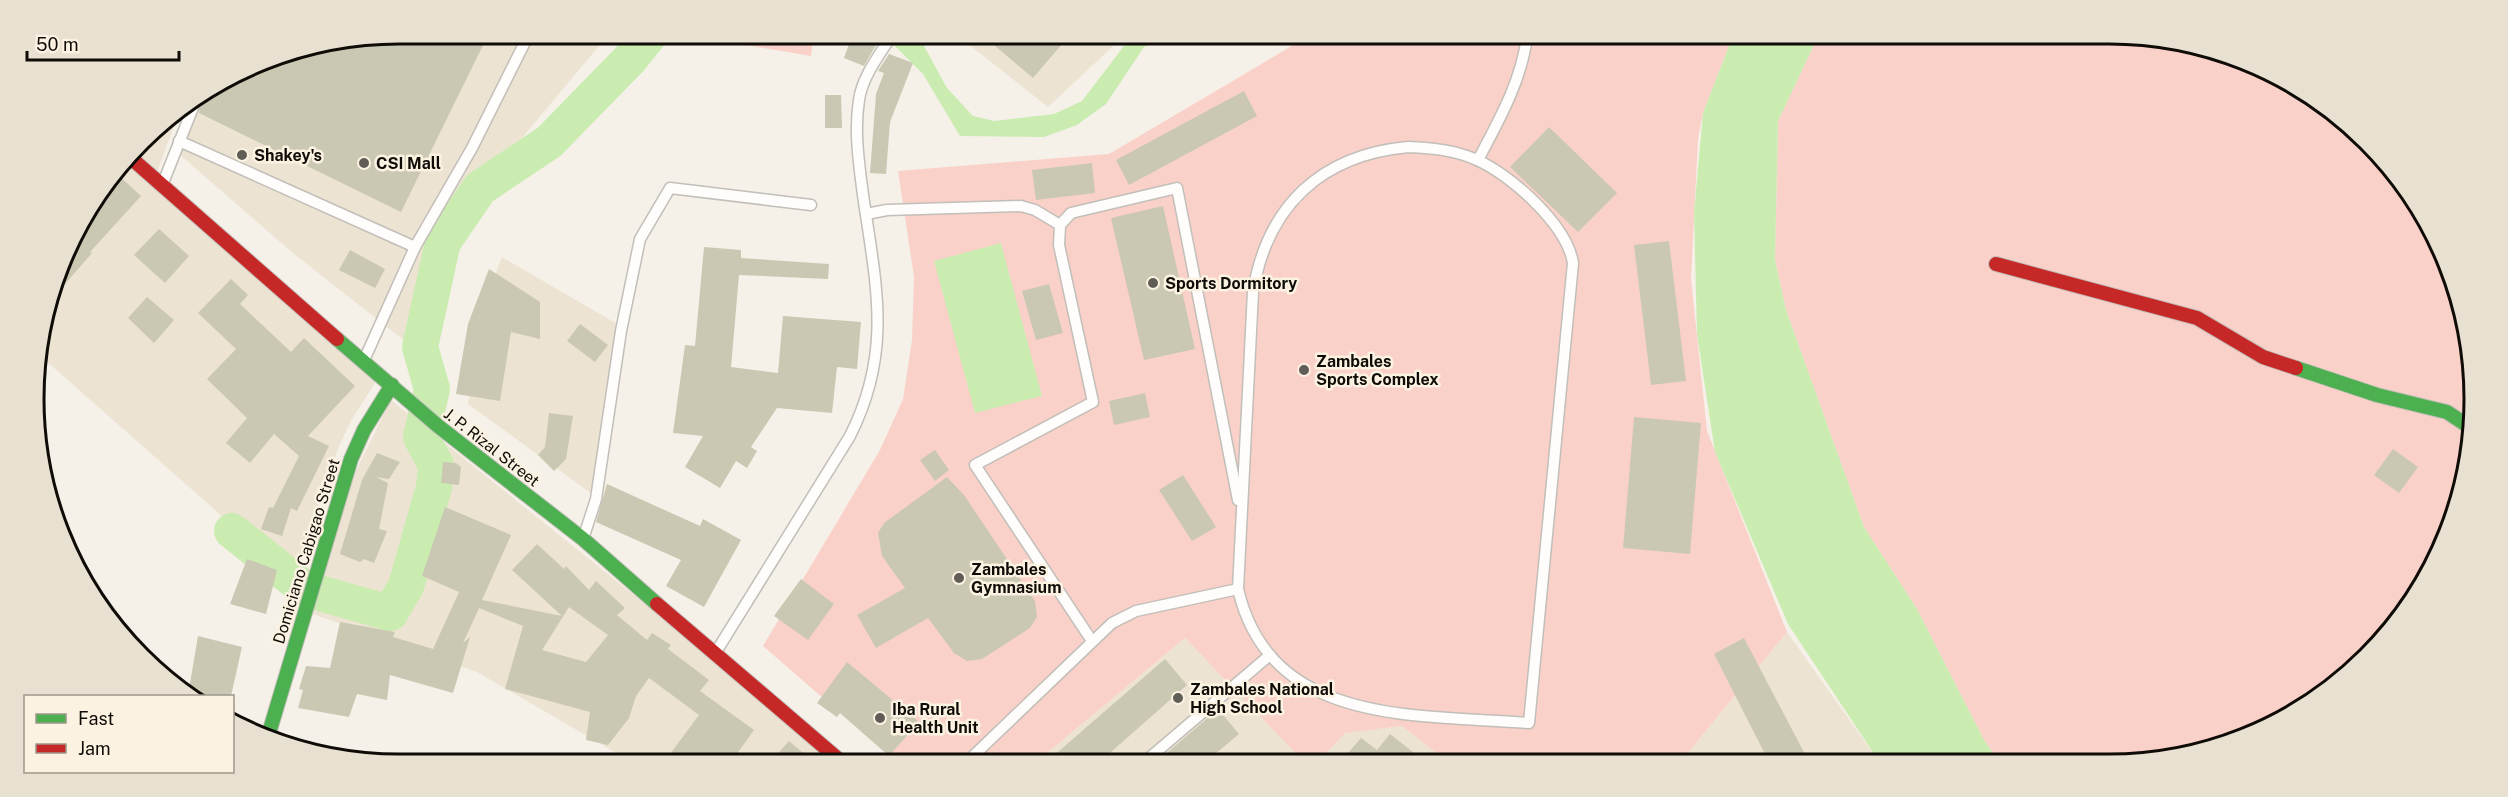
<svg xmlns="http://www.w3.org/2000/svg" width="2508" height="797" viewBox="0 0 2508 797" font-family="'Public Sans',sans-serif">
<style>
.built{fill:#ece3d3}
.green{fill:#fad1c9}
.water{fill:#cbecb1}
.lines{fill:none;stroke-linecap:round;stroke-linejoin:round}
.river{stroke:#cbecb1;stroke-width:36}
.building{fill:#cac8b2;fill-rule:evenodd}
.lane-casing{stroke:#c2beb8;stroke-width:13}
.fast-casing{stroke:#c2beb8;stroke-width:16}
.jam-casing{stroke:#c2beb8;stroke-width:16}
.lane{stroke:#fefdfc;stroke-width:10}
.fast{stroke:#4caf50;stroke-width:14}
.jam{stroke:#c62828;stroke-width:14}
.poi-dot{fill:#605c56;stroke:#fbf2e2;stroke-width:2}
.labels{text-anchor:middle;stroke-width:5;stroke-linejoin:round;paint-order:stroke}
.poi-label{font-size:16px;font-weight:bold;fill:#0f0c07;stroke:#fbf2e2;text-anchor:start}
.street-label{font-size:16px;fill:#0f0c07;stroke:#fbf2e2}
.rim{fill:none;stroke:#0f0c07;stroke-width:3}
</style>
<rect width="100%" height="100%" fill="#f5f1e8"/>
<g class="built">
<path d="M 399,33 L 609,34 L 522,138 L 452,209 L 424,356 L 294,254 L 171,147 L 189,104 L 259,61 Z"/>
<path d="M 957,35 L 1124,36 L 1048,107 Z"/>
<path d="M 180,110 L 154,180 L 382,372 L 352,419 L 339,446 L 298,566 L 223,517 L 36,352 L 71,237 L 157,124 Z"/>
<path d="M 502,257 L 624,328 L 599,499 L 468,404 L 479,315 Z"/>
<path d="M 391,400 L 837,758 L 625,758 L 477,672 L 313,614 L 337,509 Z"/>
<path d="M 1787,632 L 1878,760 L 1682,760 Z"/>
<path d="M 1185,638 L 1301,759 L 1041,758 Z"/>
<path d="M 1402,726 L 1444,759 L 1320,759 L 1344,733 Z"/>
</g>
<g class="green">
<path d="M 682,34 L 814,35 L 811,56 Z"/>
<path d="M 1307,37 L 1732,38 L 1703,113 L 1698,139 L 1691,279 L 1707,431 L 1787,632 L 1682,760 L 1444,759 L 1402,726 L 1345,733 L 1320,759 L 1301,759 L 1185,638 L 1041,758 L 892,758 L 763,646 L 880,450 L 903,399 L 912,340 L 914,277 L 898,171 L 1109,154 Z"/>
<path d="M 1823,39 L 2181,40 L 2313,95 L 2414,196 L 2468,328 L 2468,470 L 2426,581 L 2351,673 L 2271,726 L 2158,761 L 1998,760 L 1984,740 L 1917,609 L 1864,527 L 1786,310 L 1775,260 L 1778,121 L 1814,45 Z"/>
</g>
<g class="water">
<path d="M 884,35 L 918,35 L 947,88 L 973,116 L 994,121 L 1054,114 L 1082,101 L 1124,46 L 1137,36 L 1175,36 L 1144,47 L 1106,104 L 1077,125 L 1044,137 L 960,136 L 923,74 Z"/>
<path d="M 1732,38 L 1823,39 L 1814,45 L 1778,121 L 1775,260 L 1786,310 L 1864,527 L 1917,609 L 1984,740 L 1998,760 L 1878,760 L 1788,624 L 1715,452 L 1697,334 L 1694,213 L 1703,113 Z"/>
<path d="M 1001,243 L 1042,396 L 975,413 L 934,261 Z"/>
</g>
<g class="lines">
<g class="river">
<path d="M 232,531 L 304,588"/>
<path d="M 323,594 L 390,613 L 406,586 L 434,487 L 436,465 L 421,437 L 432,389 L 420,347 L 443,242 L 480,188 L 549,142 L 630,59 L 650,34"/>
</g>
</g>
<g class="building">
<path d="M 399,33 L 489,33 L 401,212 L 199,113 L 202,96 L 259,61 Z"/>
<path d="M 982,35 L 1007,35 L 1069,36 L 1033,78 Z"/>
<path d="M 852,36 L 876,45 L 864,66 L 844,58 Z"/>
<path d="M 889,54 L 913,63 L 890,122 L 886,174 L 870,173 L 876,94 L 884,73 L 878,71 Z"/>
<path d="M 1244,91 L 1257,116 L 1129,185 L 1116,160 Z"/>
<path d="M 825,95 L 841,95 L 842,128 L 825,128 Z"/>
<path d="M 1549,127 L 1617,193 L 1578,232 L 1510,167 Z"/>
<path d="M 1092,163 L 1095,193 L 1036,200 L 1032,170 Z"/>
<path d="M 118,175 L 141,196 L 90,252 L 92,253 L 51,300 L 71,237 Z"/>
<path d="M 1163,206 L 1195,349 L 1144,360 L 1111,218 Z"/>
<path d="M 159,229 L 189,256 L 165,283 L 134,255 Z"/>
<path d="M 1669,241 L 1686,381 L 1651,385 L 1634,245 Z"/>
<path d="M 704,247 L 741,250 L 741,258 L 829,264 L 828,279 L 739,275 L 731,367 L 778,373 L 783,316 L 861,322 L 857,369 L 837,367 L 832,413 L 777,408 L 751,447 L 757,451 L 747,468 L 736,461 L 720,488 L 685,467 L 703,436 L 673,433 L 685,345 L 695,346 Z"/>
<path d="M 350,250 L 385,269 L 375,288 L 339,270 Z"/>
<path d="M 489,269 L 540,302 L 540,339 L 511,332 L 500,401 L 456,394 L 468,324 Z"/>
<path d="M 231,279 L 248,295 L 240,304 L 291,352 L 304,338 L 355,386 L 308,436 L 329,446 L 297,511 L 291,508 L 282,536 L 261,529 L 269,507 L 273,508 L 299,456 L 274,434 L 250,463 L 226,443 L 247,418 L 207,379 L 236,349 L 198,313 Z"/>
<path d="M 1049,284 L 1063,333 L 1036,340 L 1022,291 Z"/>
<path d="M 147,297 L 174,320 L 154,343 L 128,318 Z"/>
<path d="M 580,324 L 608,345 L 595,362 L 567,341 Z"/>
<path d="M 1145,393 L 1150,417 L 1114,425 L 1109,401 Z"/>
<path d="M 549,413 L 573,416 L 566,459 L 554,471 L 538,455 L 545,447 Z"/>
<path d="M 1634,417 L 1701,423 L 1690,554 L 1623,548 Z"/>
<path d="M 2393,449 L 2418,467 L 2399,493 L 2374,475 Z"/>
<path d="M 935,450 L 949,470 L 935,481 L 920,460 Z"/>
<path d="M 377,453 L 400,462 L 389,479 L 376,477 L 388,483 L 379,529 L 387,531 L 374,563 L 364,559 L 360,562 L 340,554 L 362,480 Z"/>
<path d="M 443,462 L 456,463 L 461,467 L 459,485 L 441,483 Z"/>
<path d="M 1183,475 L 1216,527 L 1192,541 L 1159,490 Z"/>
<path d="M 947,477 L 964,495 L 1035,601 L 1037,617 L 1030,628 L 982,659 L 967,661 L 954,653 L 928,618 L 876,648 L 857,615 L 905,588 L 882,556 L 878,533 L 884,523 Z"/>
<path d="M 607,484 L 700,526 L 703,519 L 741,540 L 704,607 L 666,586 L 681,560 L 596,522 Z"/>
<path d="M 445,507 L 511,535 L 482,600 L 562,616 L 512,570 L 537,544 L 564,569 L 566,566 L 589,590 L 596,581 L 625,608 L 617,615 L 647,640 L 652,633 L 671,645 L 668,649 L 709,680 L 700,691 L 754,730 L 734,758 L 667,758 L 699,715 L 649,678 L 636,696 L 629,718 L 608,745 L 586,740 L 590,712 L 505,689 L 523,626 L 479,608 L 463,643 L 470,637 L 453,693 L 390,675 L 387,700 L 357,694 L 349,717 L 298,708 L 303,690 L 299,689 L 306,666 L 330,668 L 340,622 L 395,632 L 393,637 L 433,649 L 459,592 L 422,576 ZM 569,607 L 608,635 L 586,662 L 542,650 Z"/>
<path d="M 247,559 L 277,570 L 266,614 L 230,604 Z"/>
<path d="M 801,579 L 834,604 L 808,640 L 774,616 Z"/>
<path d="M 198,636 L 242,647 L 231,696 L 188,695 Z"/>
<path d="M 1744,638 L 1808,760 L 1768,760 L 1714,654 Z"/>
<path d="M 1165,659 L 1187,685 L 1103,759 L 1051,758 Z"/>
<path d="M 847,662 L 919,722 L 889,756 L 840,713 L 837,717 L 817,703 Z"/>
<path d="M 1218,709 L 1239,734 L 1209,759 L 1160,759 Z"/>
<path d="M 1390,734 L 1422,759 L 1343,759 L 1361,738 L 1377,750 Z"/>
<path d="M 789,741 L 809,758 L 774,758 Z"/>
</g>
<g class="lines">
<defs>
<g id="lane">
<path d="M 179,141 L 415,247"/>
<path d="M 1408,147 C 1432,148 1455,150 1477,160 C 1511,175 1567,225 1573,263 L 1529,723 C 1417,714 1270,727 1238,589 L 1253,292 C 1267,206 1321,155 1408,147 Z"/>
<path d="M 1478,160 C 1499,120 1521,82 1527,37"/>
<path d="M 163,183 L 196,100"/>
<path d="M 866,214 L 887,210 L 1021,206 L 1035,210 L 1060,225"/>
<path d="M 365,358 L 415,247 L 472,148 L 529,34"/>
<path d="M 584,536 L 596,499 L 621,331 L 640,239 L 670,188 L 811,205"/>
<path d="M 1092,641 L 975,465 L 1093,402 L 1059,245 L 1060,225 L 1071,213 L 1177,188 L 1238,500"/>
<path d="M 716,652 L 850,436 C 893,351 876,285 863,195 C 859,164 854,131 859,100 C 862,77 880,54 892,35"/>
<path d="M 971,758 L 1112,623 L 1136,611 L 1238,589"/>
<path d="M 1148,759 L 1270,655"/>
</g>
<g id="fast">
<path d="M 337,339 L 438,426 L 583,539 L 657,604"/>
<path d="M 2296,368 L 2377,395 L 2447,412 L 2468,426"/>
<path d="M 269,733 L 351,459 L 364,430 L 392,385"/>
</g>
<g id="jam">
<path d="M 131,158 L 337,339"/>
<path d="M 1996,264 L 2197,318 L 2263,357 L 2296,368"/>
<path d="M 657,604 L 837,758"/>
</g>
</defs>
<use href="#lane" class="lane-casing"/>
<use href="#fast" class="fast-casing"/>
<use href="#jam" class="jam-casing"/>
<use href="#lane" class="lane"/>
<use href="#fast" class="fast"/>
<use href="#jam" class="jam"/>
</g>
<g class="poi-dot">
<circle cx="242" cy="155" r="6"/>
<circle cx="364" cy="163" r="6"/>
<circle cx="1153" cy="283" r="6"/>
<circle cx="1304" cy="370" r="6"/>
<circle cx="959" cy="578" r="6"/>
<circle cx="1178" cy="698" r="6"/>
<circle cx="880" cy="718" r="6"/>
</g>
<g class="labels">
<g class="poi-label">
<text x="254" y="161">Shakey's</text>
<text x="376" y="169">CSI Mall</text>
<text x="1165" y="289">Sports Dormitory</text>
<text x="1316" y="367">Zambales<tspan x="1316" dy="18">Sports Complex</tspan></text>
<text x="971" y="575">Zambales<tspan x="971" dy="18">Gymnasium</tspan></text>
<text x="1190" y="695">Zambales National<tspan x="1190" dy="18">High School</tspan></text>
<text x="892" y="715">Iba Rural<tspan x="892" dy="18">Health Unit</tspan></text>
</g>
<g class="street-label">
<text transform="translate(492 447) rotate(38)" y="6">J. P. Rizal Street</text>
<text transform="translate(306 551) rotate(-73)" y="6">Domiciano Cabigao Street</text>
</g>
</g>
<path d="M0 0H2508V797H0ZM399 44H2109A355 355 0 0 1 2464 399V399A355 355 0 0 1 2109 754H399A355 355 0 0 1 44 399V399A355 355 0 0 1 399 44Z" fill="#e8e0d0" fill-rule="evenodd"/>
<path class="rim" d="M399 44H2109A355 355 0 0 1 2464 399V399A355 355 0 0 1 2109 754H399A355 355 0 0 1 44 399V399A355 355 0 0 1 399 44Z"/>
<rect x="24" y="695" width="210" height="78" fill="#fbf2e2" stroke="#9d968a" stroke-width="1.5"/>
<rect x="36" y="714" width="30" height="9" fill="#4caf50" stroke="#9d968a" stroke-width="1.5"/>
<text x="78" y="725" font-size="18" fill="#0f0c07">Fast</text>
<rect x="36" y="744" width="30" height="9" fill="#c62828" stroke="#9d968a" stroke-width="1.5"/>
<text x="78" y="755" font-size="18" fill="#0f0c07">Jam</text>
<path d="M27 51v9h152v-9" fill="none" stroke="#0f0c07" stroke-width="3"/>
<text x="36" y="51" font-size="18" fill="#0f0c07" stroke="#fbf2e2" stroke-width="4.5" paint-order="stroke">50 m</text>
</svg>
